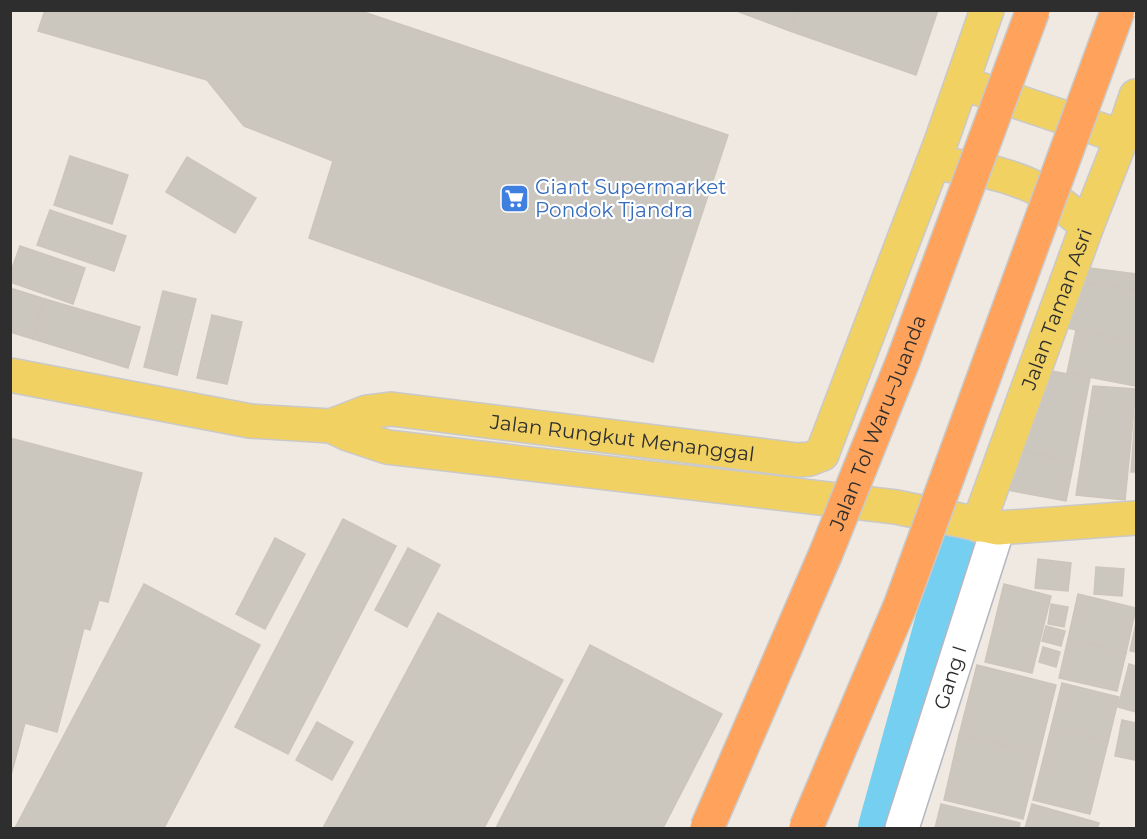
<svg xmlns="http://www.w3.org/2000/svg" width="1147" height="839" viewBox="0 0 1147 839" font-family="Montserrat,sans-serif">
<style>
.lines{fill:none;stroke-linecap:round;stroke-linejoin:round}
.river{stroke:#75cff0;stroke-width:54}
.building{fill:#cbc7bf;stroke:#cbc5ba;stroke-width:1.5}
.minor-casing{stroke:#b4b7c1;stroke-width:36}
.major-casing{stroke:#c9c9c9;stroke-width:36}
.minor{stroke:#fff;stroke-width:33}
.major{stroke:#f2d163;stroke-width:33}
.highway-bridge-casing{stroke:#c9c9c9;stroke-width:36;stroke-linecap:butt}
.highway-bridge{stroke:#ffa35c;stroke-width:33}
.labels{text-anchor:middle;stroke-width:4.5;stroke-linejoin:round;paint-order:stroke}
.shop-label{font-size:20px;fill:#366cbe;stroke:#fff;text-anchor:start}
.street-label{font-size:20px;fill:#2e2e2e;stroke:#fff}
</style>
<rect width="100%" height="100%" fill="#efe9e1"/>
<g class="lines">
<path class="river" d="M 885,828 L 965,539"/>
</g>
<g class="building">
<path d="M 45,10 L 358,10 L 728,135 L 653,362 L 309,238 L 333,161 L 244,126 L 207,80 L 38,31 Z"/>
<path d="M 734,10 L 797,10 L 790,31 Z"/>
<path d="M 797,10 L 938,10 L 916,75 L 790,31 Z"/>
<path d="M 70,156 L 128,175 L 112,224 L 54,205 Z"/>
<path d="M 187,157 L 256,198 L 235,233 L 166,192 Z"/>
<path d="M 50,210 L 126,236 L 114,271 L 37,245 Z"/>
<path d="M 20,246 L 85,268 L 73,304 L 10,282 L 10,274 Z"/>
<path d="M 1082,267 L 1136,274 L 1136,290 L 1080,282 Z"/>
<path d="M 1080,282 L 1136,290 L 1136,342 L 1062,327 Z"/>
<path d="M 10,288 L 45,299 L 33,339 L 10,332 Z"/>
<path d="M 163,291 L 196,299 L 177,375 L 144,367 Z"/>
<path d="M 45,299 L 140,327 L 128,368 L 33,339 Z"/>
<path d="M 212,315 L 242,322 L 227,384 L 197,378 Z"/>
<path d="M 1076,330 L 1136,342 L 1136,386 L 1067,373 Z"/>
<path d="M 1041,369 L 1090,378 L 1074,461 L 1014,450 Z"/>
<path d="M 1093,386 L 1136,389 L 1125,500 L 1076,495 Z"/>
<path d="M 1136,402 L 1136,472 L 1131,472 Z"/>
<path d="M 10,438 L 142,473 L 108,602 L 99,600 L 90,630 L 84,628 L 57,732 L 25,723 L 10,779 Z"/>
<path d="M 1014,450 L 1074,461 L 1066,501 L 1007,490 Z"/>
<path d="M 343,519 L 396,546 L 288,754 L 235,727 Z"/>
<path d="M 275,538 L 305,554 L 265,629 L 236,614 Z"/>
<path d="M 408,548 L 440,565 L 407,627 L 375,610 Z"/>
<path d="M 1038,559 L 1071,563 L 1068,591 L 1035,588 Z"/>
<path d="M 1096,567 L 1124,569 L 1122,596 L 1094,594 Z"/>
<path d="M 144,584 L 260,645 L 164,828 L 15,828 Z"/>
<path d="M 1004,584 L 1051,596 L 1032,673 L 985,662 Z"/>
<path d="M 1078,594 L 1136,608 L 1126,653 L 1068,639 Z"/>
<path d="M 1051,604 L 1068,607 L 1064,627 L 1048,624 Z"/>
<path d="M 438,613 L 563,680 L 484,828 L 323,828 Z"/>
<path d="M 1136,623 L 1136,652 L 1130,651 Z"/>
<path d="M 1046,626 L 1065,631 L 1061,646 L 1042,641 Z"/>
<path d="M 1068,639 L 1126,653 L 1117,691 L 1059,678 Z"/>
<path d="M 590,645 L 722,714 L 663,828 L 496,828 Z"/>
<path d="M 1043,647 L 1060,652 L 1056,667 L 1039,662 Z"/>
<path d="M 1129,664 L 1136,666 L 1136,712 L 1118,707 Z"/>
<path d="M 977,665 L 1056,685 L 1039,754 L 959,735 Z"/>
<path d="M 1062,683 L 1119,697 L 1108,742 L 1051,728 Z"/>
<path d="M 1122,720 L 1136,723 L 1135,760 L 1115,756 Z"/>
<path d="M 317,722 L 353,742 L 332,780 L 296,760 Z"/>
<path d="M 1051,728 L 1108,742 L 1090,814 L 1033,800 Z"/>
<path d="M 959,735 L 1039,754 L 1023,819 L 944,800 Z"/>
<path d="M 941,804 L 1020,823 L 1019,828 L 935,828 Z"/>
<path d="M 1032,804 L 1099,823 L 1097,828 L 1025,828 Z"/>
</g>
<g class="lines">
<defs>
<g id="minor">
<path id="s1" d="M 902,828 L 998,528"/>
</g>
<g id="major">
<path d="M 962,83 L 1122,137"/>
<path d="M 947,165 C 978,168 1010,175 1038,189 C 1056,199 1072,213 1087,226"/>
<path d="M 10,375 L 250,421 L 331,426 L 348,434 L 387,447 L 896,507 L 998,528 L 1136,518"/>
<path id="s2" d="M 331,426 L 367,412 L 391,409 L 798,460 L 810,459 L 822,454"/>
<path d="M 822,454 L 941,142 L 987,10"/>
<path id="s3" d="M 978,525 L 1087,226 L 1122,137 L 1136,96"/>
</g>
</defs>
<use href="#minor" class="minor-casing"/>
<use href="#major" class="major-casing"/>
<use href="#minor" class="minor"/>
<use href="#major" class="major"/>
<defs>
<g id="highway-bridge">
<path id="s4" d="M 707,828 L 826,553 L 903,361 L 1033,10"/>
<path d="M 806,828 L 901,604 L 1118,10"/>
</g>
</defs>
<use href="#highway-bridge" class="highway-bridge-casing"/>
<use href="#highway-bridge" class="highway-bridge"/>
</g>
<defs>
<symbol id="supermarket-square" viewBox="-11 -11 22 22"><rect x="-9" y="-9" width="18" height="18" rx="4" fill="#3f7fe0" stroke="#fff"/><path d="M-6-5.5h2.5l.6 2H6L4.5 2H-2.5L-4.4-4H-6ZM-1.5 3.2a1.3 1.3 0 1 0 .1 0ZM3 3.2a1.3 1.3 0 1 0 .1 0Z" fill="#fff"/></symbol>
</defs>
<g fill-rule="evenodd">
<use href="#supermarket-square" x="498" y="182" width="33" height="33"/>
</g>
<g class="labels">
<g class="shop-label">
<text x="535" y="194">Giant Supermarket<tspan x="535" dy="23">Pondok Tjandra</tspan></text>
</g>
<g class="street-label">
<text dy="7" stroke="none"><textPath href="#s3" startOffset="230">Jalan Taman Asri</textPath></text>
<text dy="7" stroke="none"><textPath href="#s4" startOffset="440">Jalan Tol Waru–Juanda</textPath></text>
<text dy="7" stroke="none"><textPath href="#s2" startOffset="296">Jalan Rungkut Menanggal</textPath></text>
<text dy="7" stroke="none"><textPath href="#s1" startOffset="158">Gang I</textPath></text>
</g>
</g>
<rect width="1147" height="839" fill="none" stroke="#2e2e2e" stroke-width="24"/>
</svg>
